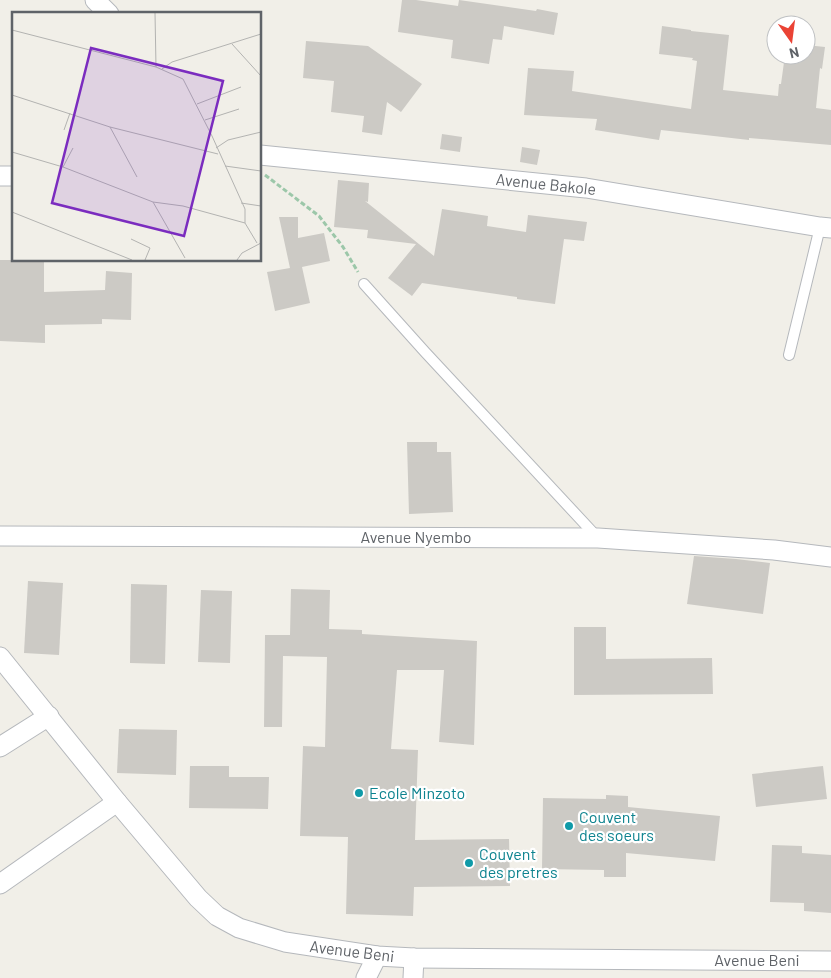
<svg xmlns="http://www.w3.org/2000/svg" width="831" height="978" viewBox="0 0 831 978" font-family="Barlow,sans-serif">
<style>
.building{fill:#cccac5}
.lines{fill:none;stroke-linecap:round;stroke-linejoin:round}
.lane-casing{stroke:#b5b8bc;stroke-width:12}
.street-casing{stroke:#b5b8bc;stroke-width:21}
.path{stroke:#9cc7a9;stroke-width:3;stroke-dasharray:5 2.5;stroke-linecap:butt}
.lane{stroke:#fff;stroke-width:10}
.street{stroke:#fff;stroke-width:19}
.culture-dot{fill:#0f9aa8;stroke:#fff;stroke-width:2}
.labels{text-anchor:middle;stroke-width:4.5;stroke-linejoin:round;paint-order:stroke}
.street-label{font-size:16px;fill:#5f6368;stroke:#fff}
.culture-label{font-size:16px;fill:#0d838f;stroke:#fff;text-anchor:start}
.inset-road{fill:none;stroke:#b3b3b1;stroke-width:1}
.view{fill:#7b2cbf;fill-opacity:0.15;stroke:#7b2cbf;stroke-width:2.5}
.inset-edge{fill:none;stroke:#5f6368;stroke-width:2.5}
</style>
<rect width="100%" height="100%" fill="#f1efe8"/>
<g class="building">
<path d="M 402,0 L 416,0 L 458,6 L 459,0 L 536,11 L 537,9 L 558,13 L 554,35 L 504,26 L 502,40 L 493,39 L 489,64 L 451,58 L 453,40 L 398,32 Z"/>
<path d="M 662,26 L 691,30 L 691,31 L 729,35 L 723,90 L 778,96 L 779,84 L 781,84 L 785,55 L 806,55 L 806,45 L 825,47 L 822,69 L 820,68 L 816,108 L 831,110 L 831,145 L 749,138 L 749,140 L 661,130 L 659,140 L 595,130 L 597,119 L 524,115 L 528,68 L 574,71 L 572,91 L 691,109 L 697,61 L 692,60 L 693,58 L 659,54 Z"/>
<path d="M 306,41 L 368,46 L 422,84 L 401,112 L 387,102 L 382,135 L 362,132 L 364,116 L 331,112 L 334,81 L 303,78 Z"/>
<path d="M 442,134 L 462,137 L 460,152 L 440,149 Z"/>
<path d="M 522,147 L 540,150 L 537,165 L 520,162 Z"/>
<path d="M 338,180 L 369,183 L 368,202 L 365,201 L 434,256 L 442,209 L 488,216 L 487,226 L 526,232 L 528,215 L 587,222 L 584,241 L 564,239 L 555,304 L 517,299 L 517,297 L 422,283 L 412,296 L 388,278 L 416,244 L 367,238 L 368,230 L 334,227 Z"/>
<path d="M 279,217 L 298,217 L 298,238 L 324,233 L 330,261 L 302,267 L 310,303 L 275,311 L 267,272 L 290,268 Z"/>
<path d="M 0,260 L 44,260 L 44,292 L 105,290 L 106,271 L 132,273 L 131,320 L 102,319 L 102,324 L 45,325 L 45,343 L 0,341 Z"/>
<path d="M 407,442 L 437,442 L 437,452 L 451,452 L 453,512 L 409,514 Z"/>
<path d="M 694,556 L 736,559 L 770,563 L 763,614 L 687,604 Z"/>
<path d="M 28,581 L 63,583 L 59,655 L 24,653 Z"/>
<path d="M 131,584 L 167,585 L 165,664 L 130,663 Z"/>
<path d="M 291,589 L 330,590 L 329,629 L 362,630 L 362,634 L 477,641 L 474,745 L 439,742 L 444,670 L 397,670 L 391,749 L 418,750 L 415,840 L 509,839 L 510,886 L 414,887 L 413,916 L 346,914 L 348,837 L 300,836 L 303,746 L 325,747 L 327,657 L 283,656 L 282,727 L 264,727 L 265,635 L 290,635 Z"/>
<path d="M 201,590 L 232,591 L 230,663 L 198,662 Z"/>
<path d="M 574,627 L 606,627 L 606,659 L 712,658 L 713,694 L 574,695 Z"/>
<path d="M 119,729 L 177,730 L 176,775 L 117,773 Z"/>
<path d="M 190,766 L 229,766 L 229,777 L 269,777 L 268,809 L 189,808 Z"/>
<path d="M 823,766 L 827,799 L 756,807 L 752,774 Z"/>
<path d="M 606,795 L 628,796 L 628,807 L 720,816 L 715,861 L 626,853 L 626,877 L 604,877 L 604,870 L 542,869 L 543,798 L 606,799 Z"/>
<path d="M 772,845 L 802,846 L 802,853 L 831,855 L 831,913 L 804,911 L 804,903 L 770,902 Z"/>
</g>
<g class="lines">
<defs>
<g id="lane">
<path d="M 364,284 L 425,352 L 597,537"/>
<path d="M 789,355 L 820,227"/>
</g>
<g id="street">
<path d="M 95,0 L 109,14"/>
<path d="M 260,155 L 586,188 L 820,227 L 831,228"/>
<path d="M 0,176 L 14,176"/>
<path d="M 0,536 L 598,538 L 774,550 L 831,557"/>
<path d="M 0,657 L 117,802 L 198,898 L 217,916 L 239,928 L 285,942 L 377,956 L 414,958 L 831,961"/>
<path d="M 0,747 L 49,716"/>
<path d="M 0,884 L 117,802"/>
<path d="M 366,978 L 377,956"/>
<path d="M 413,978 L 414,958"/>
</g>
</defs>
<use href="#lane" class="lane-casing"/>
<use href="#street" class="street-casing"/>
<path class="path" d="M 265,175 L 319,216 L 343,247 L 358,272"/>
<use href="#lane" class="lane"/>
<use href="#street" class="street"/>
</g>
<g class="culture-dot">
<circle cx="359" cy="793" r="5"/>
<circle cx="569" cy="826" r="5"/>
<circle cx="469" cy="863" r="5"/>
</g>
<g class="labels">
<g class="street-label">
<text transform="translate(546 184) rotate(6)" y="6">Avenue Bakole</text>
<text x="416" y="543">Avenue Nyembo</text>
<text transform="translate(352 951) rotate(7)" y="6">Avenue Beni</text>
<text x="757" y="966">Avenue Beni</text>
</g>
<g class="culture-label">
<text x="369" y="799">Ecole Minzoto</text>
<text x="579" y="823">Couvent<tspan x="579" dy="18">des soeurs</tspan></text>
<text x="479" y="860">Couvent<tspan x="479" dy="18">des pretres</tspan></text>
</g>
</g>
<g transform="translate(12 12)">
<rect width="249" height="249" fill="#f1efe8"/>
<path class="inset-road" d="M 143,1 L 144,55M 0,18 L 144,55 L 171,67 L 200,124 L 233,197 L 233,211 L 245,231M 220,32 L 249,64M 150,57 L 160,50 L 249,22M 0,83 L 98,115 L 206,142M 185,92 L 229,75M 193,108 L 227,97M 98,115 L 125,165M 52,118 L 58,101M 204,136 L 216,128 L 249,120M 0,140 L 51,155 L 141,190 L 171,194 L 233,211M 213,154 L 249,159M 51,155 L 61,136M 141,190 L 173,246M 229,191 L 249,194M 0,200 L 120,248M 119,227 L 138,236 L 133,248M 225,248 L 230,241 L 249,231"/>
<path class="view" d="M 79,36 L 211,69 L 172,224 L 40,191 Z"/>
<rect width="249" height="249" class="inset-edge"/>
</g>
<g transform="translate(791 40) rotate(166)"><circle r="24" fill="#ffffff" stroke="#bfc1c3"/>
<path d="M0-4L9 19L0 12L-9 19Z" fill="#ea4335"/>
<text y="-8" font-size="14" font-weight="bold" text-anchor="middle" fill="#5f6368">N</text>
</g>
</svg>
